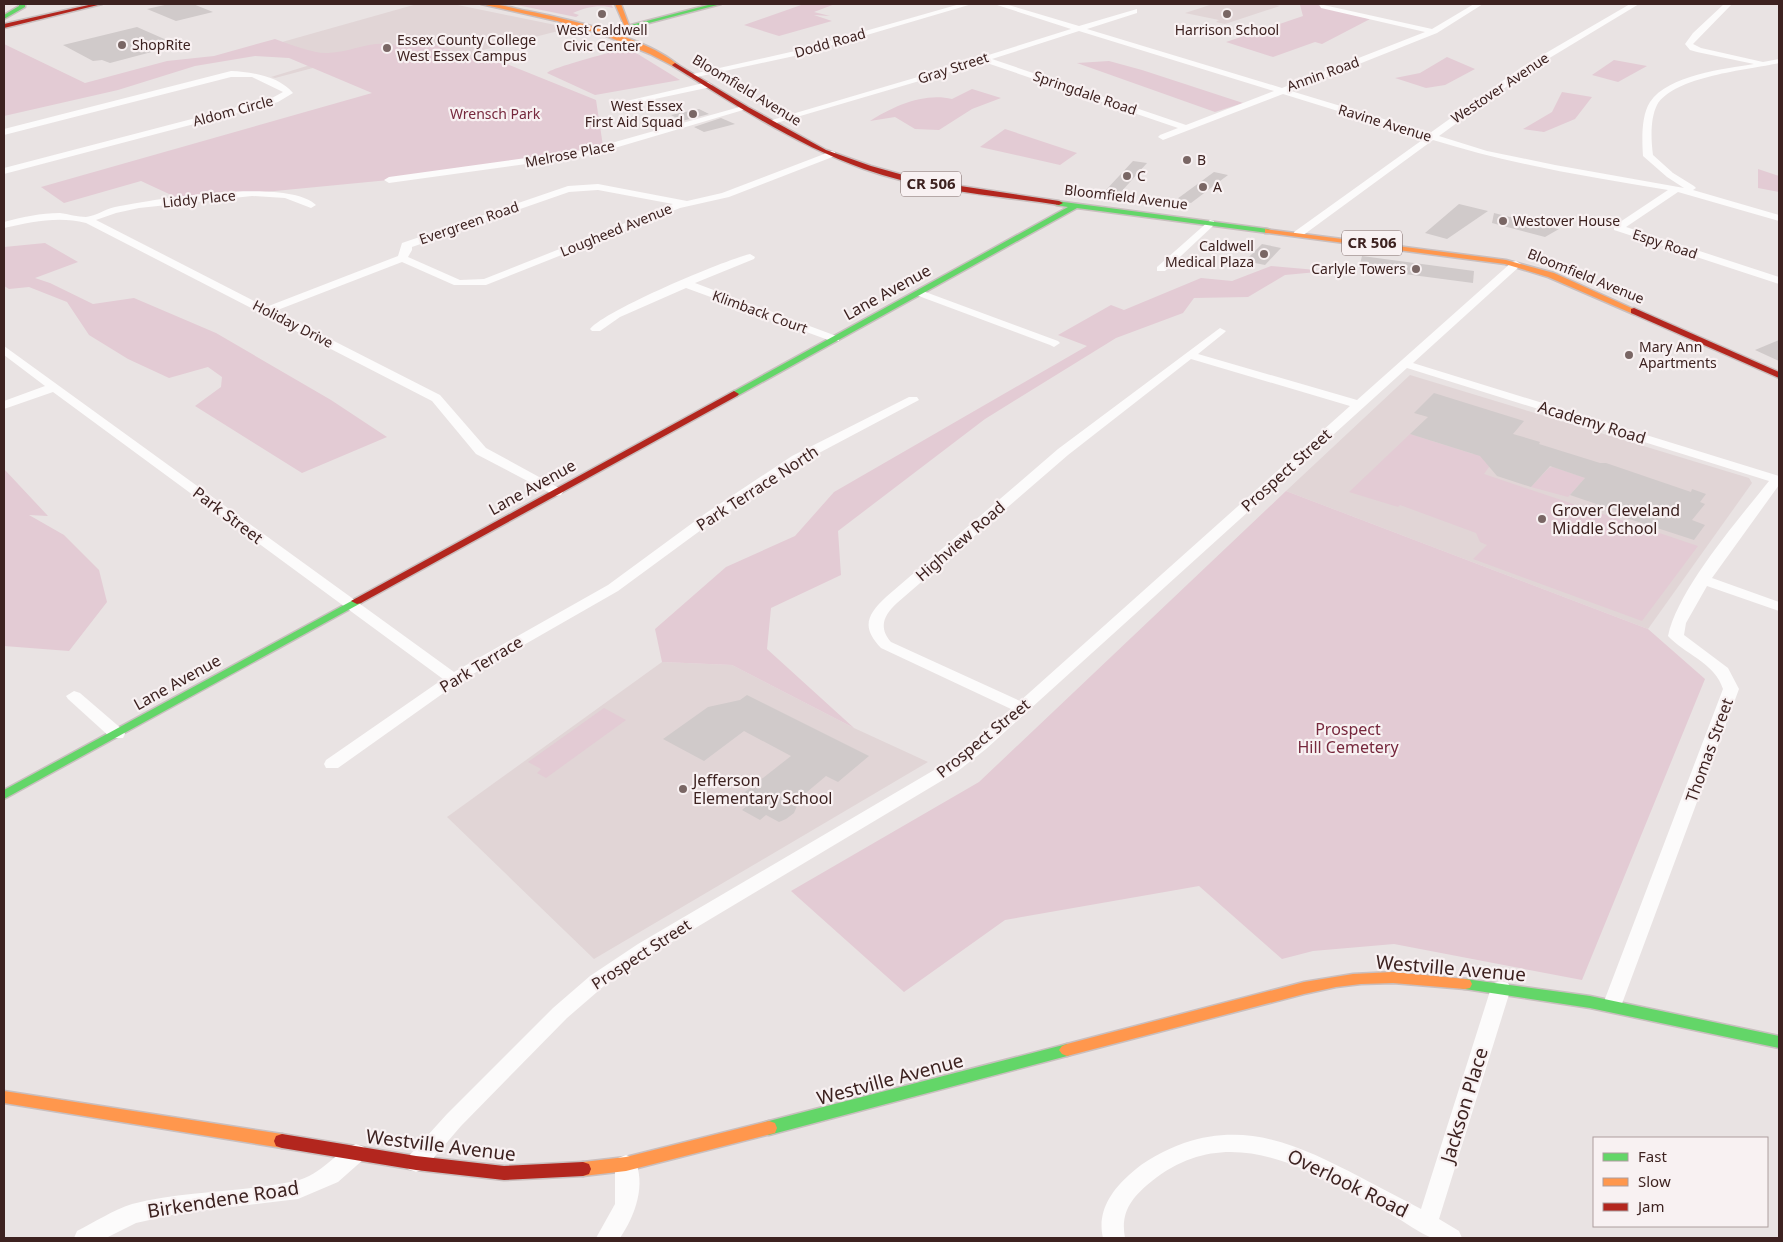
<svg xmlns="http://www.w3.org/2000/svg" width="1783" height="1242" viewBox="0 0 1783 1242" font-family="'Noto Sans',sans-serif">
<style>
.built{fill:#e1d5d6}
.green{fill:#e3cbd4}
.building{fill:#d0caca}
.lines{fill:none;stroke-linecap:round;stroke-linejoin:round}
.fast-casing{stroke:#c9bfbf;stroke-width:3}
.slow-casing{stroke:#c9bfbf;stroke-width:3}
.jam-casing{stroke:#c9bfbf;stroke-width:3}
.street{fill:#fcfbfb;fill-rule:evenodd}
.fast{fill:#63d668;fill-rule:evenodd}
.slow{fill:#ff974d;fill-rule:evenodd}
.jam{fill:#b3261e;fill-rule:evenodd}
.poi-dot{fill:#796664;stroke:#f8f1f2;stroke-width:2}
.labels{text-anchor:middle;stroke-width:4.5;stroke-linejoin:round;paint-order:stroke}
.far-poi-label{font-size:14px;fill:#3d2220;stroke:#f8f1f2;text-anchor:start}
.far-street-label{font-size:14px;fill:#3d2220;stroke:#f8f1f2}
.far-park-label{font-size:14px;fill:#76283d;stroke:#f8f1f2}
.shield{fill:#f8f1f2;stroke:#75605f;stroke-width:1}
.shield-label{font-size:15px;font-weight:bold;fill:#3d2220}
.street-label{font-size:16px;fill:#3d2220;stroke:#f8f1f2}
.poi-label{font-size:16px;fill:#3d2220;stroke:#f8f1f2;text-anchor:start}
.park-label{font-size:16px;fill:#76283d;stroke:#f8f1f2}
.near-street-label{font-size:19px;fill:#3d2220;stroke:#f8f1f2}
</style>
<rect width="100%" height="100%" fill="#e9e3e3"/>
<g class="built">
<path d="M 417,4 L 453,4 L 570,28 L 475,52 L 494,63 L 393,93 L 328,64 L 275,78 L 271,77 L 320,62 L 275,44 Z"/>
<path d="M 1213,4 L 1272,4 L 1280,6 L 1225,24 L 1216,22 L 1219,20 L 1185,13 Z"/>
<path d="M 1410,375 L 1749,478 L 1752,483 L 1648,629 L 1286,491 Z"/>
<path d="M 662,662 L 732,665 L 854,728 L 928,762 L 594,959 L 447,817 Z"/>
</g>
<g class="green">
<path d="M 512,4 L 611,4 L 613,8 C 601,4 586,7 573,13 L 579,15 L 576,17 Z"/>
<path d="M 804,4 L 835,4 L 814,12 L 830,16 L 814,15 L 832,21 L 779,36 L 744,25 Z"/>
<path d="M 1297,4 L 1317,4 L 1321,7 L 1370,19 L 1322,44 L 1315,42 L 1273,57 L 1226,42 L 1303,16 L 1300,5 Z"/>
<path d="M 275,39 C 289,44 314,54 328,53 C 353,52 369,40 396,45 L 390,47 L 420,39 L 484,63 L 497,60 L 596,100 L 603,146 L 579,154 L 389,180 L 182,200 L 141,181 L 64,203 L 41,187 L 372,93 L 289,58 L 255,56 L 195,66 L 118,90 L 4,116 L 4,44 L 85,83 L 167,61 L 214,56 Z"/>
<path d="M 628,48 L 680,80 L 595,95 L 547,73 C 550,68 615,51 628,48 Z"/>
<path d="M 1447,57 L 1475,69 L 1445,85 L 1426,88 L 1395,78 L 1420,73 Z"/>
<path d="M 1614,60 L 1647,66 L 1618,82 L 1592,75 Z"/>
<path d="M 1109,61 L 1142,70 L 1243,103 L 1215,112 L 1077,63 Z"/>
<path d="M 972,89 L 1001,98 L 972,109 L 939,130 L 915,129 L 895,117 L 870,121 C 893,106 925,92 952,99 Z"/>
<path d="M 1562,92 L 1592,97 L 1575,119 L 1544,132 L 1523,129 L 1552,112 Z"/>
<path d="M 1005,129 L 1077,153 L 1060,165 L 980,147 Z"/>
<path d="M 1758,169 L 1779,176 L 1779,192 L 1758,188 Z"/>
<path d="M 45,243 L 78,262 L 35,278 L 50,283 L 93,304 L 134,298 L 216,333 L 331,400 L 387,437 L 302,473 L 195,406 L 221,387 L 222,377 L 208,367 L 169,378 L 128,359 L 89,335 L 67,302 L 29,287 L 9,289 L 4,286 L 4,247 Z"/>
<path d="M 1271,266 L 1328,271 L 1285,275 L 1248,297 L 1194,298 L 1183,313 L 1116,338 L 985,419 L 838,531 L 841,575 L 771,608 L 767,649 L 854,728 L 732,665 L 662,662 L 655,629 L 726,567 L 795,536 L 834,492 L 1087,346 L 1058,335 L 1111,305 L 1124,310 L 1201,278 L 1232,281 Z"/>
<path d="M 1410,434 L 1473,454 L 1484,443 L 1489,467 L 1484,474 L 1698,546 L 1642,621 L 1473,559 L 1487,545 L 1480,542 L 1476,533 L 1400,505 L 1398,507 L 1349,492 Z"/>
<path d="M 1553,467 L 1585,478 L 1568,497 L 1531,487 L 1549,468 Z"/>
<path d="M 4,469 L 48,516 L 29,515 L 64,535 L 99,570 L 107,602 L 69,651 L 4,646 Z"/>
<path d="M 1286,491 L 1648,629 L 1705,679 L 1582,980 L 1394,944 L 1313,951 L 1282,959 L 1199,886 L 1005,920 L 904,992 L 791,891 L 979,782 Z"/>
<path d="M 604,708 L 626,720 L 546,778 L 537,773 L 541,769 L 528,762 Z"/>
</g>
<g class="building">
<path d="M 169,4 L 193,4 L 213,12 L 176,21 L 147,9 Z"/>
<path d="M 137,27 L 178,45 L 110,63 L 102,60 L 93,61 L 63,45 Z"/>
<path d="M 699,109 L 709,114 L 682,121 L 671,115 Z"/>
<path d="M 721,118 L 735,124 L 704,132 L 694,127 Z"/>
<path d="M 1133,161 L 1147,163 L 1121,192 L 1106,190 Z"/>
<path d="M 1214,172 L 1228,175 L 1191,203 L 1177,199 Z"/>
<path d="M 1459,204 L 1488,211 L 1447,239 L 1425,233 Z"/>
<path d="M 1494,213 L 1559,229 L 1545,237 L 1492,223 Z"/>
<path d="M 1262,244 L 1281,248 L 1265,265 L 1245,261 Z"/>
<path d="M 1362,256 L 1474,271 L 1473,283 L 1359,268 Z"/>
<path d="M 1779,340 L 1779,361 L 1755,350 Z"/>
<path d="M 1434,393 L 1524,421 L 1513,434 L 1540,442 L 1539,444 L 1600,463 L 1606,463 L 1691,492 L 1692,489 L 1706,494 L 1700,502 L 1705,504 L 1692,520 L 1705,525 L 1694,540 L 1617,515 L 1620,512 L 1570,495 L 1585,478 L 1550,466 L 1531,487 L 1497,476 L 1480,456 L 1410,434 L 1428,417 L 1414,413 Z"/>
<path d="M 747,695 L 869,756 L 838,782 L 826,776 L 794,803 L 797,806 L 794,813 L 786,819 L 779,822 L 766,815 L 760,820 L 742,810 L 748,805 L 736,799 L 791,756 L 744,731 L 704,761 L 663,739 L 708,707 L 740,700 Z"/>
</g>
<g class="lines">
<defs>
<g id="fast">
<path d="M 19,4 L 25,4 L 25,7 L 4,19 L 4,15 L 19,6 Z"/>
<path d="M 712,4 L 721,4 L 607,34 L 604,32 Z"/>
<path d="M 1056,201 L 1268,229 L 1272,231 L 1268,233 L 1077,208 L 737,396 L 731,396 L 729,394 L 1068,207 L 1056,205 Z"/>
<path d="M 357,598 L 363,601 L 361,603 L 4,799 L 4,790 Z"/>
<path d="M 1465,979 L 1590,996 L 1779,1036 L 1779,1048 L 1590,1008 L 1465,989 L 1460,988 L 1458,984 L 1460,980 Z"/>
<path d="M 1067,1044 L 1072,1046 L 1075,1050 L 1072,1054 L 1067,1056 L 769,1135 L 763,1133 L 761,1128 L 763,1123 L 769,1121 Z"/>
</g>
<g id="slow">
<path d="M 481,4 C 496,3 512,8 527,11 C 569,19 645,37 678,65 L 673,66 L 650,54 L 604,35 L 557,21 Z"/>
<path d="M 615,4 L 621,4 L 630,28 L 625,27 Z"/>
<path d="M 1265,229 L 1506,260 L 1554,273 L 1638,311 L 1634,314 L 1631,313 L 1548,277 L 1505,264 L 1268,233 L 1265,233 Z"/>
<path d="M 1393,972 L 1465,979 L 1470,980 L 1472,984 L 1470,988 L 1465,989 L 1393,983 L 1361,984 L 1336,987 L 1304,994 L 1067,1056 L 1062,1054 L 1059,1050 L 1062,1046 L 1067,1044 L 1304,982 L 1353,974 Z"/>
<path d="M 4,1091 L 282,1134 L 288,1136 L 290,1141 L 288,1146 L 282,1148 L 4,1103 Z"/>
<path d="M 769,1121 L 775,1123 L 777,1128 L 775,1133 L 626,1171 L 583,1176 L 577,1174 L 575,1169 L 577,1164 L 583,1162 L 626,1157 Z"/>
</g>
<g id="jam">
<path d="M 93,4 L 102,4 L 4,28 L 4,24 Z"/>
<path d="M 675,63 L 748,107 L 826,150 L 871,166 L 921,180 L 1059,201 L 1063,203 L 1059,205 C 994,195 926,191 864,169 C 796,145 734,104 673,66 L 672,65 Z"/>
<path d="M 1634,308 L 1779,372 L 1779,378 L 1631,313 L 1631,309 Z"/>
<path d="M 734,391 L 739,394 L 737,396 L 361,603 L 357,604 L 351,601 Z"/>
<path d="M 282,1134 L 416,1156 L 504,1166 L 583,1162 L 589,1164 L 591,1169 L 589,1174 L 583,1176 L 504,1180 L 416,1170 L 282,1148 L 276,1146 L 274,1141 L 276,1136 Z"/>
</g>
</defs>
<use href="#fast" class="fast-casing"/>
<use href="#slow" class="slow-casing"/>
<use href="#jam" class="jam-casing"/>
<g class="street">
<path d="M 960,4 L 972,4 L 799,55 L 692,78 L 688,75 L 795,51 Z"/>
<path d="M 994,4 L 1005,4 L 1079,26 L 1137,9 L 1137,13 L 1087,29 L 1282,88 L 1425,32 L 1321,8 L 1319,4 L 1432,29 L 1474,4 L 1483,4 L 1437,33 L 1291,91 L 1430,133 L 1522,67 L 1630,4 L 1639,4 L 1528,71 L 1439,136 L 1487,151 L 1555,165 L 1684,188 L 1667,177 L 1643,156 C 1642,140 1641,116 1650,102 C 1668,75 1724,69 1754,64 L 1697,52 L 1690,50 L 1685,44 L 1693,33 L 1724,4 L 1732,4 L 1693,44 L 1701,48 L 1763,62 L 1779,59 L 1779,63 C 1748,70 1674,76 1657,105 C 1650,119 1651,140 1653,155 L 1673,173 L 1694,186 L 1696,188 L 1693,190 L 1779,215 L 1779,221 L 1678,192 L 1626,227 L 1779,277 L 1779,284 L 1614,230 L 1614,226 L 1668,190 C 1589,177 1510,164 1433,140 L 1302,236 L 1294,236 L 1294,232 L 1425,138 L 1283,94 L 1163,140 L 1158,137 L 1160,135 L 1178,128 L 984,62 L 773,124 L 765,122 L 928,74 L 1071,29 ZM 1079,31 L 1274,91 L 1186,125 L 992,59 Z"/>
<path d="M 231,71 C 252,72 279,76 293,93 L 278,102 L 4,174 L 4,168 L 272,98 L 283,92 L 252,77 L 231,77 L 4,135 L 4,129 Z"/>
<path d="M 708,82 L 712,85 L 711,87 L 622,106 L 618,103 Z"/>
<path d="M 743,106 L 750,108 L 591,155 L 389,183 L 384,180 L 389,177 L 590,149 Z"/>
<path d="M 832,151 L 835,152 L 835,156 L 729,197 L 680,208 L 486,285 L 454,285 L 402,262 L 275,311 L 440,395 L 486,448 L 561,489 L 563,492 L 561,495 L 556,496 L 476,454 L 432,401 L 86,223 C 58,216 32,222 4,228 L 4,222 C 22,217 41,213 60,213 C 68,214 78,217 86,217 C 96,216 105,209 115,207 C 154,199 288,177 316,205 L 311,208 L 285,198 L 252,196 L 139,208 L 116,213 L 96,220 L 266,307 L 398,256 L 402,243 L 568,186 L 598,184 L 687,201 L 722,193 ZM 598,190 L 673,204 L 484,279 L 460,280 L 408,257 L 412,250 L 412,247 L 569,192 Z"/>
<path d="M 1210,220 L 1214,221 L 1214,225 L 1165,271 L 1157,271 L 1157,267 Z"/>
<path d="M 750,254 L 755,257 L 754,259 L 695,283 L 839,337 L 839,341 L 831,341 L 686,288 L 620,317 L 600,331 L 592,331 L 590,329 C 606,310 722,261 750,254 Z"/>
<path d="M 1516,261 L 1521,264 L 1520,266 L 1413,363 L 1779,476 L 1779,485 L 1712,578 L 1779,602 L 1779,611 L 1707,586 L 1686,623 L 1684,635 L 1728,668 L 1739,689 L 1620,1009 L 1613,1011 L 1606,1009 L 1603,1004 L 1723,689 C 1715,664 1689,656 1671,639 L 1668,636 C 1678,589 1738,520 1769,481 L 1407,368 L 986,749 L 958,771 L 652,954 L 604,986 L 567,1018 L 461,1126 L 424,1169 L 416,1172 L 408,1169 L 405,1163 L 408,1157 L 447,1114 L 553,1008 L 590,976 L 638,944 L 946,763 L 1011,709 L 881,648 C 861,627 867,615 886,597 L 1058,449 L 1220,328 L 1226,331 L 1224,333 L 1198,354 L 1357,400 L 1512,262 ZM 1191,359 L 1350,406 L 1020,701 L 891,642 C 878,627 884,615 897,603 L 1068,455 Z"/>
<path d="M 920,290 L 1058,341 L 1060,343 L 1054,347 L 1050,345 L 916,295 L 916,291 Z"/>
<path d="M 4,346 L 454,672 L 608,585 L 706,513 L 792,456 L 909,397 L 917,397 L 919,400 L 802,462 L 716,519 L 618,591 L 459,682 L 338,768 L 326,768 L 324,764 L 326,760 L 443,679 L 53,392 L 4,409 L 4,401 L 45,386 L 4,355 Z"/>
<path d="M 74,691 L 80,693 L 123,730 L 125,734 L 123,738 L 111,738 L 68,699 L 66,696 Z"/>
<path d="M 1501,981 L 1508,983 L 1511,988 L 1439,1219 L 1459,1231 L 1462,1238 C 1453,1238 1440,1241 1432,1238 C 1419,1233 1405,1222 1392,1215 C 1317,1175 1233,1116 1152,1181 C 1132,1197 1120,1212 1125,1238 L 1103,1238 C 1097,1213 1110,1192 1129,1175 C 1145,1160 1163,1151 1184,1143 C 1250,1121 1302,1147 1360,1177 C 1380,1188 1401,1198 1421,1209 L 1491,988 L 1494,983 Z"/>
<path d="M 356,1144 L 364,1147 L 367,1153 L 364,1159 L 338,1182 L 298,1199 L 181,1213 L 136,1223 L 106,1238 L 74,1238 L 77,1231 C 95,1222 113,1210 132,1204 C 185,1190 241,1193 295,1181 C 323,1175 334,1152 356,1144 Z"/>
<path d="M 626,1155 L 634,1158 C 647,1184 635,1216 620,1238 L 596,1238 L 615,1204 L 615,1164 L 618,1158 Z"/>
</g>
<use href="#fast" class="fast"/>
<use href="#slow" class="slow"/>
<use href="#jam" class="jam"/>
</g>
<g class="poi-dot">
<circle cx="602" cy="14" r="5"/>
<circle cx="1227" cy="14" r="5"/>
<circle cx="122" cy="45" r="5"/>
<circle cx="387" cy="48" r="5"/>
<circle cx="693" cy="114" r="5"/>
<circle cx="1187" cy="160" r="5"/>
<circle cx="1127" cy="176" r="5"/>
<circle cx="1203" cy="187" r="5"/>
<circle cx="1503" cy="221" r="5"/>
<circle cx="1264" cy="254" r="5"/>
<circle cx="1416" cy="269" r="5"/>
<circle cx="1629" cy="355" r="5"/>
<circle cx="1542" cy="519" r="5"/>
<circle cx="683" cy="789" r="5"/>
</g>
<g class="labels">
<g class="far-poi-label">
<text x="602" y="35" text-anchor="middle">West Caldwell<tspan x="602" dy="16">Civic Center</tspan></text>
<text x="1227" y="35" text-anchor="middle">Harrison School</text>
<text x="397" y="45">Essex County College<tspan x="397" dy="16">West Essex Campus</tspan></text>
<text x="132" y="50">ShopRite</text>
<text x="683" y="111" text-anchor="end">West Essex<tspan x="683" dy="16">First Aid Squad</tspan></text>
<text x="1197" y="165">B</text>
<text x="1137" y="181">C</text>
<text x="1213" y="192">A</text>
<text x="1513" y="226">Westover House</text>
<text x="1254" y="251" text-anchor="end">Caldwell<tspan x="1254" dy="16">Medical Plaza</tspan></text>
<text x="1406" y="274" text-anchor="end">Carlyle Towers</text>
<text x="1639" y="352">Mary Ann<tspan x="1639" dy="16">Apartments</tspan></text>
</g>
<g class="far-street-label">
<text transform="translate(830 43) rotate(-16)" y="5">Dodd Road</text>
<text transform="translate(953 68) rotate(-18)" y="5">Gray Street</text>
<text transform="translate(1323 74) rotate(-20)" y="5">Annin Road</text>
<text transform="translate(1500 88) rotate(-34)" y="5">Westover Avenue</text>
<text transform="translate(747 90) rotate(31)" y="5">Bloomfield Avenue</text>
<text transform="translate(1085 93) rotate(19)" y="5">Springdale Road</text>
<text transform="translate(233 111) rotate(-15)" y="5">Aldom Circle</text>
<text transform="translate(1385 123) rotate(17)" y="5">Ravine Avenue</text>
<text transform="translate(570 154) rotate(-11)" y="5">Melrose Place</text>
<text transform="translate(1126 197) rotate(7)" y="5">Bloomfield Avenue</text>
<text transform="translate(199 199) rotate(-6)" y="5">Liddy Place</text>
<text transform="translate(469 223) rotate(-19)" y="5">Evergreen Road</text>
<text transform="translate(616 230) rotate(-22)" y="5">Lougheed Avenue</text>
<text transform="translate(1665 244) rotate(18)" y="5">Espy Road</text>
<text transform="translate(1586 276) rotate(22)" y="5">Bloomfield Avenue</text>
<text transform="translate(760 312) rotate(20)" y="5">Klimback Court</text>
<text transform="translate(293 324) rotate(27)" y="5">Holiday Drive</text>
</g>
<g class="far-park-label">
<text x="495" y="119">Wrensch Park</text>
</g>
<g class="shield">
<rect x="901" y="171.5" width="60" height="25" rx="4"/>
<rect x="1342" y="230.5" width="60" height="25" rx="4"/>
</g>
<g class="shield-label">
<text x="931" y="189">CR 506</text>
<text x="1372" y="248">CR 506</text>
</g>
<g class="street-label">
<text transform="translate(887 292) rotate(-29)" y="6">Lane Avenue</text>
<text transform="translate(1592 422) rotate(17)" y="6">Academy Road</text>
<text transform="translate(1286 470) rotate(-42)" y="6">Prospect Street</text>
<text transform="translate(532 487) rotate(-29)" y="6">Lane Avenue</text>
<text transform="translate(757 488) rotate(-33)" y="6">Park Terrace North</text>
<text transform="translate(228 515) rotate(37)" y="6">Park Street</text>
<text transform="translate(960 541) rotate(-41)" y="6">Highview Road</text>
<text transform="translate(481 664) rotate(-31)" y="6">Park Terrace</text>
<text transform="translate(177 682) rotate(-29)" y="6">Lane Avenue</text>
<text transform="translate(983 738) rotate(-39)" y="6">Prospect Street</text>
<text transform="translate(1709 750) rotate(-70)" y="6">Thomas Street</text>
<text transform="translate(641 954) rotate(-33)" y="6">Prospect Street</text>
</g>
<g class="poi-label">
<text x="1552" y="516">Grover Cleveland<tspan x="1552" dy="18">Middle School</tspan></text>
<text x="693" y="786">Jefferson<tspan x="693" dy="18">Elementary School</tspan></text>
</g>
<g class="park-label">
<text x="1348" y="735">Prospect<tspan x="1348" dy="18">Hill Cemetery</tspan></text>
</g>
<g class="near-street-label">
<text transform="translate(1451 968) rotate(5)" y="7">Westville Avenue</text>
<text transform="translate(890 1079) rotate(-15)" y="7">Westville Avenue</text>
<text transform="translate(1464 1105) rotate(-73)" y="7">Jackson Place</text>
<text transform="translate(441 1145) rotate(7)" y="7">Westville Avenue</text>
<text transform="translate(1348 1183) rotate(26)" y="7">Overlook Road</text>
<text transform="translate(223 1199) rotate(-9)" y="7">Birkendene Road</text>
</g>
</g>
<rect width="1783" height="1242" fill="none" stroke="#3d2220" stroke-width="10"/>
<rect x="1593" y="1137" width="175" height="90" fill="#f8f1f2" stroke="#ad9e9e"/>
<rect x="1603" y="1153" width="25" height="8" fill="#63d668" stroke="#ad9e9e"/>
<text x="1638" y="1162" font-size="15" fill="#3d2220">Fast</text>
<rect x="1603" y="1178" width="25" height="8" fill="#ff974d" stroke="#ad9e9e"/>
<text x="1638" y="1187" font-size="15" fill="#3d2220">Slow</text>
<rect x="1603" y="1203" width="25" height="8" fill="#b3261e" stroke="#ad9e9e"/>
<text x="1638" y="1212" font-size="15" fill="#3d2220">Jam</text>
</svg>
